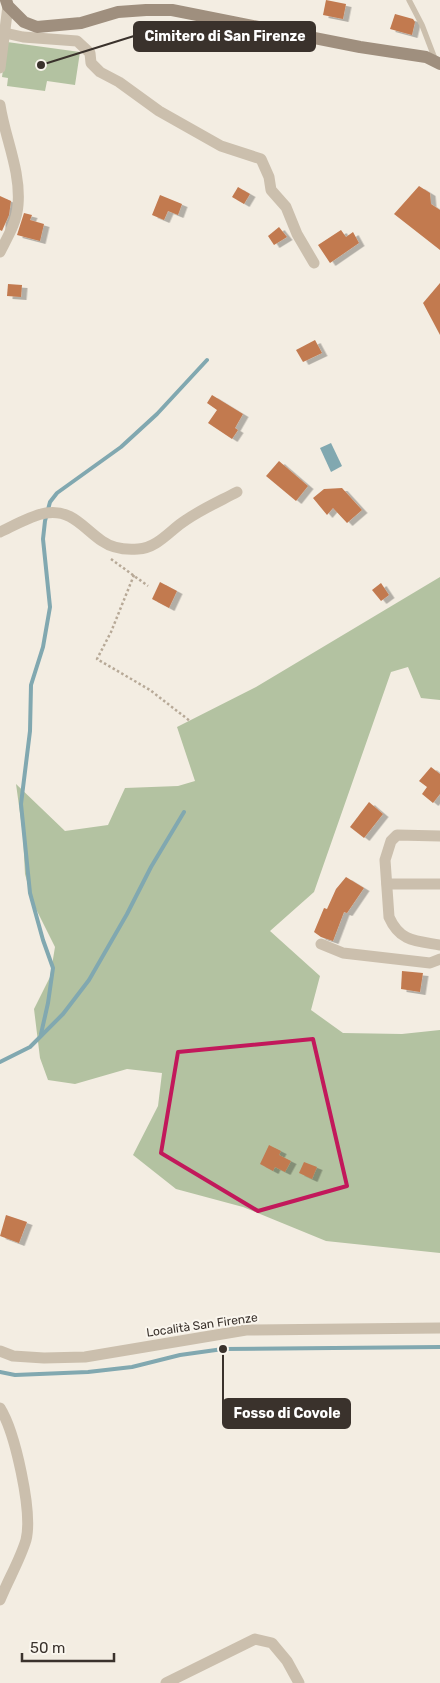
<svg xmlns="http://www.w3.org/2000/svg" width="440" height="1683" viewBox="0 0 440 1683" font-family="Rubik,sans-serif">
<style>
.green{fill:#b3c2a1}
.water{fill:#81a8b0}
.lines{fill:none;stroke-linecap:round;stroke-linejoin:round}
.stream{stroke:#81a8b0;stroke-width:4}
.building{fill:#c27a50;filter:url(#shadow)}
.path{stroke:#b7a997;stroke-width:2.5;stroke-dasharray:2.5 2.5;stroke-linecap:butt}
.service{stroke:#cbbfad;stroke-width:5.5}
.minor{stroke:#cbbfad;stroke-width:11}
.secondary{stroke:#9f8f7e;stroke-width:12}
.marked{fill:none;stroke:#c2185b;stroke-width:4;stroke-linejoin:round}
.labels{text-anchor:middle;stroke-width:4;stroke-linejoin:round;paint-order:stroke}
.street-label{font-size:12px;fill:#3a322c;stroke:#faf6ee}
.leader{fill:none;stroke:#3a322c;stroke-width:2}
.callout-dot{fill:#3a322c;stroke:#faf6ee;stroke-width:2}
.callout{fill:#3a322c;stroke:#3a322c;stroke-width:2}
.callout-label{font-size:14px;text-anchor:middle;font-weight:bold;fill:#fff}
</style>
<defs>
<filter id="shadow"><feDropShadow dx="5.5" dy="3" stdDeviation="0" flood-color="#0004"/></filter>
</defs>
<rect width="100%" height="100%" fill="#f3ede2"/>
<g class="green">
<path d="M 7,42 L 80,52 L 75,85 L 47,81 L 45,91 L 7,86 L 8,78 L 2,77 Z"/>
<path d="M 440,577 L 440,700 L 421,698 L 408,667 L 391,672 L 314,892 L 270,931 L 320,976 L 311,1010 L 343,1033 L 402,1034 L 440,1030 L 440,1253 L 326,1241 L 243,1207 L 176,1189 L 133,1155 L 158,1106 L 162,1073 L 127,1069 L 75,1084 L 48,1080 L 40,1058 L 34,1009 L 50,977 L 55,947 L 33,903 L 25,874 L 23,835 L 16,784 L 65,831 L 108,825 L 125,788 L 178,786 L 195,781 L 177,727 L 256,687 Z"/>
</g>
<path class="water" d="M 331,443 L 342,466 L 331,472 L 320,448 Z"/>
<g class="lines">
<g class="stream">
<path d="M 41,1034 L 48,1003 L 53,968 L 43,940 L 30,893 L 21,804 L 30,731 L 31,685 L 43,647 L 50,607 L 43,539 L 45,521 L 50,502 L 57,493 L 121,447 L 157,414 L 207,360"/>
<path d="M 0,1062 L 30,1047 L 63,1014 L 89,980 L 127,914 L 151,867 L 184,812"/>
<path d="M 0,1372 L 15,1375 L 88,1372 L 132,1367 L 180,1355 L 223,1349 L 440,1347"/>
</g>
</g>
<g class="building">
<path d="M 326,0 L 346,4 L 343,19 L 323,15 Z"/>
<path d="M 395,14 L 413,19 L 415,22 L 412,35 L 390,29 Z"/>
<path d="M 419,186 L 430,193 L 431,204 L 440,210 L 440,250 L 394,214 Z"/>
<path d="M 238,187 L 250,194 L 244,204 L 232,197 Z"/>
<path d="M 160,195 L 182,204 L 178,215 L 168,211 L 164,220 L 152,215 Z"/>
<path d="M 0,196 L 11,201 L 9,215 L 2,231 L 0,230 Z"/>
<path d="M 24,213 L 32,215 L 30,220 L 44,224 L 40,241 L 17,235 Z"/>
<path d="M 279,227 L 287,237 L 274,245 L 268,236 Z"/>
<path d="M 341,230 L 346,237 L 353,232 L 359,243 L 330,263 L 318,245 Z"/>
<path d="M 440,283 L 440,335 L 423,303 Z"/>
<path d="M 8,284 L 22,285 L 21,297 L 7,296 Z"/>
<path d="M 315,340 L 322,353 L 303,362 L 296,350 Z"/>
<path d="M 212,395 L 243,414 L 235,428 L 238,430 L 232,439 L 208,423 L 217,410 L 207,403 Z"/>
<path d="M 279,461 L 308,486 L 296,501 L 266,476 Z"/>
<path d="M 342,488 L 362,510 L 347,523 L 333,508 L 327,515 L 313,498 L 324,489 Z"/>
<path d="M 160,582 L 177,591 L 169,608 L 152,599 Z"/>
<path d="M 381,583 L 389,595 L 381,601 L 372,590 Z"/>
<path d="M 431,767 L 440,774 L 440,794 L 433,803 L 422,794 L 427,787 L 419,781 Z"/>
<path d="M 369,802 L 383,814 L 364,838 L 350,827 Z"/>
<path d="M 346,877 L 364,888 L 347,913 L 344,912 L 333,941 L 321,937 L 314,932 L 324,908 L 327,909 L 336,889 Z"/>
<path d="M 402,971 L 423,973 L 420,992 L 401,989 Z"/>
<path d="M 269,1145 L 281,1151 L 279,1155 L 291,1161 L 285,1172 L 275,1167 L 273,1171 L 260,1164 Z"/>
<path d="M 304,1162 L 317,1167 L 312,1179 L 299,1173 Z"/>
<path d="M 6,1215 L 27,1222 L 19,1243 L 0,1236 Z"/>
</g>
<g class="lines">
<g class="path">
<path d="M 111,559 L 148,586"/>
<path d="M 134,575 L 111,632 L 97,659 L 150,690 L 190,721"/>
</g>
<path class="service" d="M 409,0 L 422,25 L 435,59"/>
<g class="minor">
<path d="M 5,33 L 23,37 L 77,41 L 90,53 L 91,63 L 100,72 L 119,82 L 159,111 L 221,146 L 261,159 L 269,177 L 271,190 L 286,207 L 297,234 L 314,263"/>
<path d="M 0,68 L 8,6"/>
<path d="M 0,105 C 5,138 21,171 18,205 C 17,222 7,238 0,252"/>
<path d="M 0,532 C 13,526 32,515 46,513 C 72,509 83,528 102,541 C 112,548 126,550 138,549 C 158,548 171,529 186,520 C 202,509 220,501 237,492"/>
<path d="M 440,836 L 397,835 L 391,841 L 385,860 L 389,917 C 400,942 416,941 440,945"/>
<path d="M 387,884 L 440,884"/>
<path d="M 321,944 L 343,953 L 430,963 L 440,959"/>
<path d="M 0,1351 L 13,1356 L 44,1358 L 85,1357 L 246,1330 L 440,1328"/>
<path d="M 0,1408 C 15,1432 33,1512 26,1540 C 20,1560 8,1580 0,1600"/>
<path d="M 166,1683 L 255,1639 L 272,1643 L 287,1661 L 299,1683"/>
</g>
<path class="secondary" d="M 6,0 L 8,6 L 24,22 L 37,27 L 81,23 L 118,12 L 146,10 L 172,10 L 360,47 L 426,57 L 440,64"/>
</g>
<path class="marked" d="M 313,1039 L 347,1186 L 258,1211 L 161,1153 L 178,1052 Z"/>
<g class="labels">
<g class="street-label">
<text transform="translate(202 1325) rotate(-8)" y="4">Località San Firenze</text>
</g>
</g>
<path class="leader" d="M41 65L134 36M223 1349L223 1413"/>
<g class="callout-dot">
<circle cx="41" cy="65" r="5"/>
<circle cx="223" cy="1349" r="5"/>
</g>
<g class="callout">
<rect x="134" y="22" width="181" height="29" rx="5"/>
<rect x="223" y="1399" width="127" height="29" rx="5"/>
</g>
<g class="callout-label">
<text x="225" y="41">Cimitero di San Firenze</text>
<text x="287" y="1418">Fosso di Covole</text>
</g>
<path d="M22 1653v8h92v-8" fill="none" stroke="#3a322c" stroke-width="2.5"/>
<text x="30" y="1653" font-size="15" fill="#3a322c" stroke="#faf6ee" stroke-width="4" paint-order="stroke">50 m</text>
</svg>
